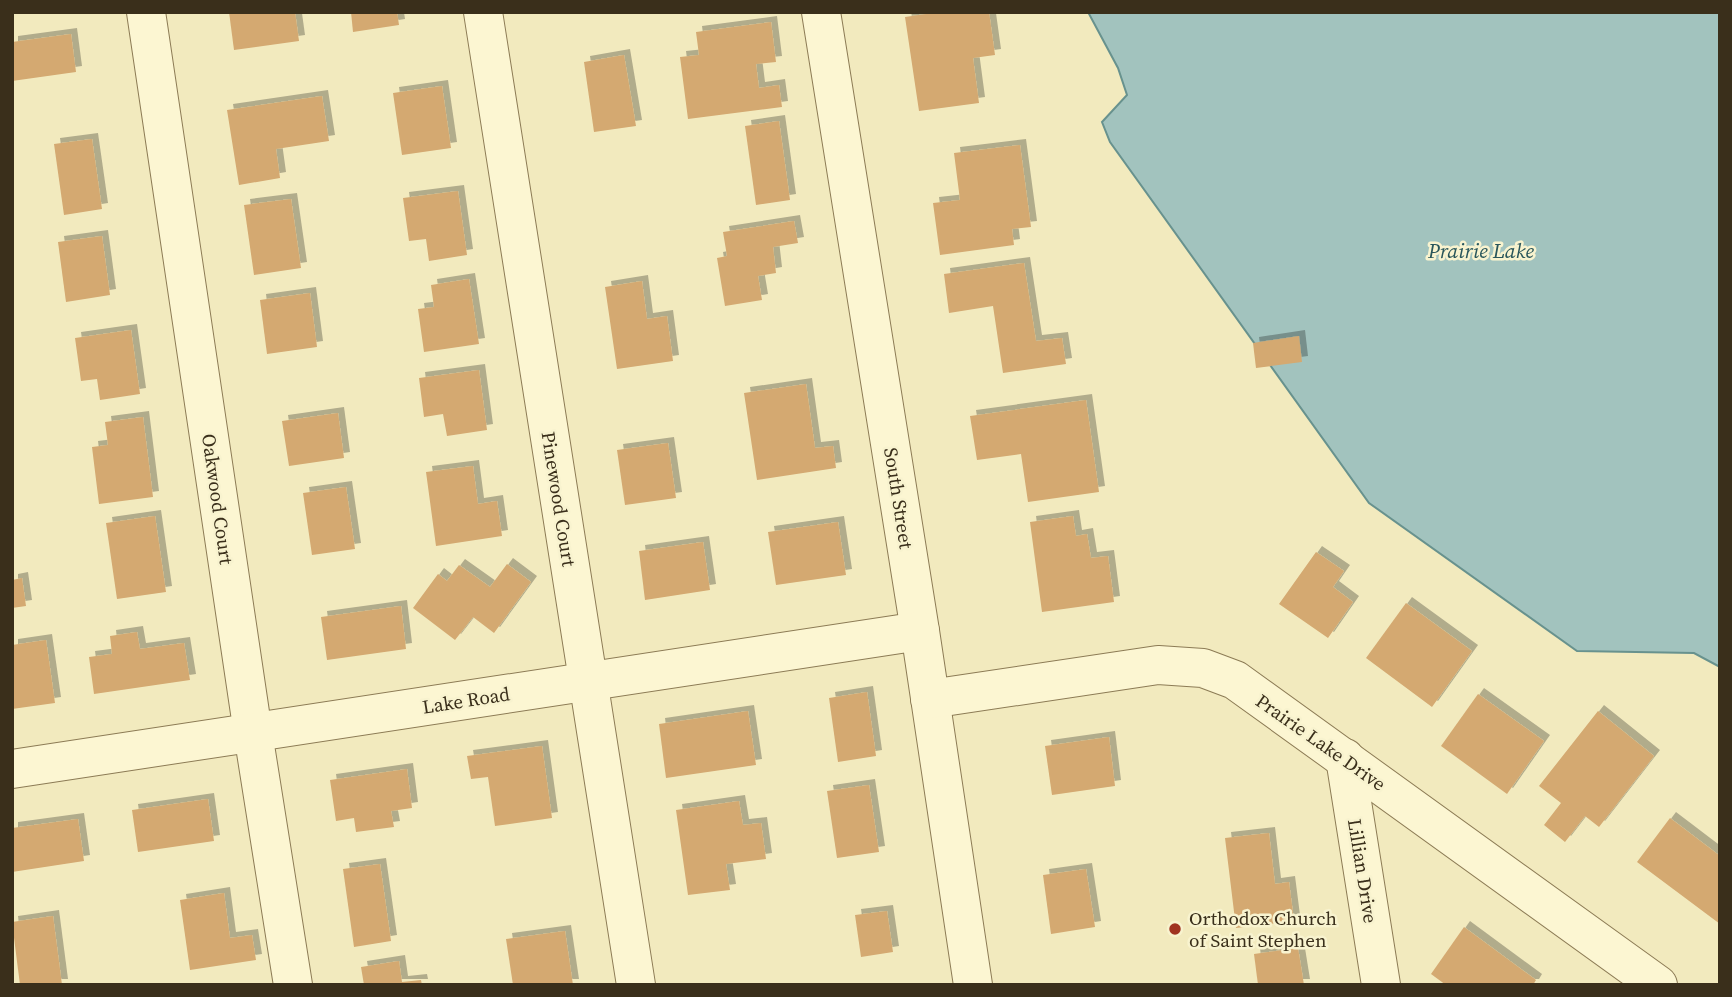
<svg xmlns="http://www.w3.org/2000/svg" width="1732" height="997" viewBox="0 0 1732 997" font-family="'Source Serif 4',serif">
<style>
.water{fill:#a2c3be;stroke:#68928e;stroke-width:2}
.building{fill:#d4a971;filter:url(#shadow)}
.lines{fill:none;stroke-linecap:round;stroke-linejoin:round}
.minor-casing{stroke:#8c7b55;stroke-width:40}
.minor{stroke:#fcf6d2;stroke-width:38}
.poi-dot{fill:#a03320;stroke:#f8f3cf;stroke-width:2.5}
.labels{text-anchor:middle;stroke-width:5;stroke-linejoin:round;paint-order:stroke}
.street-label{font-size:19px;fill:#3a2f1b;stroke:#f8f3cf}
.poi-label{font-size:19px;fill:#3a2f1b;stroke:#f8f3cf;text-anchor:start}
.water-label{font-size:21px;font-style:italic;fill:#29565b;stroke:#f8f3cf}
</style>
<defs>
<filter id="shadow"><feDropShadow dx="6" dy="-6" stdDeviation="0" flood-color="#0004"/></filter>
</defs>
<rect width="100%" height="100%" fill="#f2eabe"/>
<path class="water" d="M 1088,12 L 1720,12 L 1720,667 L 1694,653 L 1577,651 L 1369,503 L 1110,142 L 1102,122 L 1127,95 L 1118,68 Z"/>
<g class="building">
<path d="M 229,12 L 295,12 L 299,41 L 234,50 Z"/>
<path d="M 351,12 L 397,12 L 399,25 L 353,32 Z"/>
<path d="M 940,12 L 989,12 L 995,55 L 973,58 L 979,103 L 919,111 L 905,17 Z"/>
<path d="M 771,22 L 776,62 L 756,64 L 759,88 L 779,85 L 782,107 L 688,119 L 680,57 L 699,55 L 696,32 Z"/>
<path d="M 71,34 L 76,72 L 12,81 L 12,42 Z"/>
<path d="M 624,55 L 636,126 L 594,132 L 584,62 Z"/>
<path d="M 442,86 L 451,148 L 402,155 L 393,93 Z"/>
<path d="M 322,96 L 329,141 L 276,149 L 280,178 L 239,185 L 227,110 Z"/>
<path d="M 779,121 L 790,200 L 756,205 L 745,126 Z"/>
<path d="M 92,139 L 102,209 L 64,215 L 54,144 Z"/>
<path d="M 1020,145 L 1031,227 L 1012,229 L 1014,245 L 940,255 L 933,203 L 960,200 L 954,153 Z"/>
<path d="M 458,191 L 467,255 L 429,261 L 426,239 L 409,241 L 403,198 Z"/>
<path d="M 291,199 L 301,268 L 254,275 L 244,205 Z"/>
<path d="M 794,221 L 798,243 L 773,247 L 776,273 L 758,276 L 762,300 L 725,306 L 717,258 L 727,256 L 723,232 Z"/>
<path d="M 102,236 L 110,295 L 66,302 L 58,242 Z"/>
<path d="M 1024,263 L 1036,341 L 1062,338 L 1066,364 L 1003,373 L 993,306 L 949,313 L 944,274 Z"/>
<path d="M 469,279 L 479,344 L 424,352 L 418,309 L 434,307 L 431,285 Z"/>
<path d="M 642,281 L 647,319 L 667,316 L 673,361 L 617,369 L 605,287 Z"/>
<path d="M 310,293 L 317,347 L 267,354 L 260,300 Z"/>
<path d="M 131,330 L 140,394 L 100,400 L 97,379 L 81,381 L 75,338 Z"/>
<path d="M 1299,336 L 1302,362 L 1256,368 L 1253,343 Z"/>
<path d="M 479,370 L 487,430 L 447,436 L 443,414 L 424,417 L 419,378 Z"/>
<path d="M 806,384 L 815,448 L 833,446 L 836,468 L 757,480 L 744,393 Z"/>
<path d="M 1086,400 L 1099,492 L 1028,502 L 1021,454 L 977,460 L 970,416 Z"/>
<path d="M 338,413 L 344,458 L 289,466 L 282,421 Z"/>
<path d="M 143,417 L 153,497 L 99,504 L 92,447 L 108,445 L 105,422 Z"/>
<path d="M 668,443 L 676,498 L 625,505 L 617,450 Z"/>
<path d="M 473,466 L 478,504 L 497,501 L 502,536 L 436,546 L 426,472 Z"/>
<path d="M 346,487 L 355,549 L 312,555 L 303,493 Z"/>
<path d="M 155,516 L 166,592 L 117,599 L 106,523 Z"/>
<path d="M 1073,516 L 1076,536 L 1087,534 L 1091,558 L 1108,556 L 1114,602 L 1042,612 L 1030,522 Z"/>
<path d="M 838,522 L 846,575 L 776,585 L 768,532 Z"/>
<path d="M 703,542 L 710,590 L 645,600 L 639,551 Z"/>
<path d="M 1316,552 L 1344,571 L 1333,587 L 1353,602 L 1328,638 L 1279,604 Z"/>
<path d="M 507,564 L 531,582 L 494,633 L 473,617 L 455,640 L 413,608 L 438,574 L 447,581 L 459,565 L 490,587 Z"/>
<path d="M 22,578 L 26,606 L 12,608 L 12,580 Z"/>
<path d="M 1406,603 L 1472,651 L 1432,707 L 1366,658 Z"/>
<path d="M 401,606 L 406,649 L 327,660 L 321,617 Z"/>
<path d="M 137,632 L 140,649 L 184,643 L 190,680 L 94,694 L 89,657 L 112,654 L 110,636 Z"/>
<path d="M 46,640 L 55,703 L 12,709 L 12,645 Z"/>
<path d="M 867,692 L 876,756 L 838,762 L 829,698 Z"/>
<path d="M 1478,694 L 1544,741 L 1507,794 L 1441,746 Z"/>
<path d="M 748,711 L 756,765 L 666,778 L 659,724 Z"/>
<path d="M 1598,711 L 1654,756 L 1599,827 L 1585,816 L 1565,842 L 1544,825 L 1561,803 L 1539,786 Z"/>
<path d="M 1109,737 L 1115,786 L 1052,795 L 1045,746 Z"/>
<path d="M 542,746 L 552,818 L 495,826 L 488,777 L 471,779 L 467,756 Z"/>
<path d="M 407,769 L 412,808 L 391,811 L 394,827 L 356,832 L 354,818 L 336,821 L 330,780 Z"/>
<path d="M 869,785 L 879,852 L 837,858 L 827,791 Z"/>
<path d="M 208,799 L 214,841 L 138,852 L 132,810 Z"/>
<path d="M 739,801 L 743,825 L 761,823 L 766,859 L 726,864 L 730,890 L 688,895 L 676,810 Z"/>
<path d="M 1670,818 L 1720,856 L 1720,924 L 1637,862 Z"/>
<path d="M 78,819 L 84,861 L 12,872 L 12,828 Z"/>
<path d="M 1269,833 L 1275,884 L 1289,882 L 1294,921 L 1236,928 L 1225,838 Z"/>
<path d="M 380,864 L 391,941 L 354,947 L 343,869 Z"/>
<path d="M 1086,869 L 1095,927 L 1051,934 L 1043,875 Z"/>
<path d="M 224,893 L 230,938 L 252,935 L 256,960 L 190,970 L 180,900 Z"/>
<path d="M 887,911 L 893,952 L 861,957 L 855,915 Z"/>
<path d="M 53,916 L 62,985 L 20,985 L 12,922 Z"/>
<path d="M 1464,927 L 1536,980 L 1533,985 L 1446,985 L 1431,974 Z"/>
<path d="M 565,931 L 573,985 L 513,985 L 506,939 Z"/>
<path d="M 1298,948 L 1304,985 L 1258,985 L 1254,954 Z"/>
<path d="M 399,961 L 402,982 L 421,980 L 422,985 L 364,985 L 361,967 Z"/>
</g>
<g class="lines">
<defs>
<g id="minor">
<path d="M 146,12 L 253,733 L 293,985"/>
<path d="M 483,12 L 636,985"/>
<path d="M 821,12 L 920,631 L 973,985"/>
<path d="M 930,699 L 1158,665 L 1203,668 L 1235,680 L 1658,985"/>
<path d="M 1345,758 L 1381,985"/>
<path d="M 12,769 L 920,631"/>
</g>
</defs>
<use href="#minor" class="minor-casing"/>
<use href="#minor" class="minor"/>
</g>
<circle class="poi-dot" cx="1175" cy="929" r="7"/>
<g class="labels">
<g class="street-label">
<text transform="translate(899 498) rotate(81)" y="7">South Street</text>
<text transform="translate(218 499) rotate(82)" y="7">Oakwood Court</text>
<text transform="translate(559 499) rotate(81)" y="7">Pinewood Court</text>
<text transform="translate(466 700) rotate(-9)" y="7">Lake Road</text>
<text transform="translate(1321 742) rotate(35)" y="7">Prairie Lake Drive</text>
<text transform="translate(1363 871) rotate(81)" y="7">Lillian Drive</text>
</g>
<g class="poi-label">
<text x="1189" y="925">Orthodox Church<tspan x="1189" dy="22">of Saint Stephen</tspan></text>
</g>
<g class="water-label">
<text x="1481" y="258">Prairie Lake</text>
</g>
</g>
<rect width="1732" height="997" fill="none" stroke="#3a2f1b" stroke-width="28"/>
</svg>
